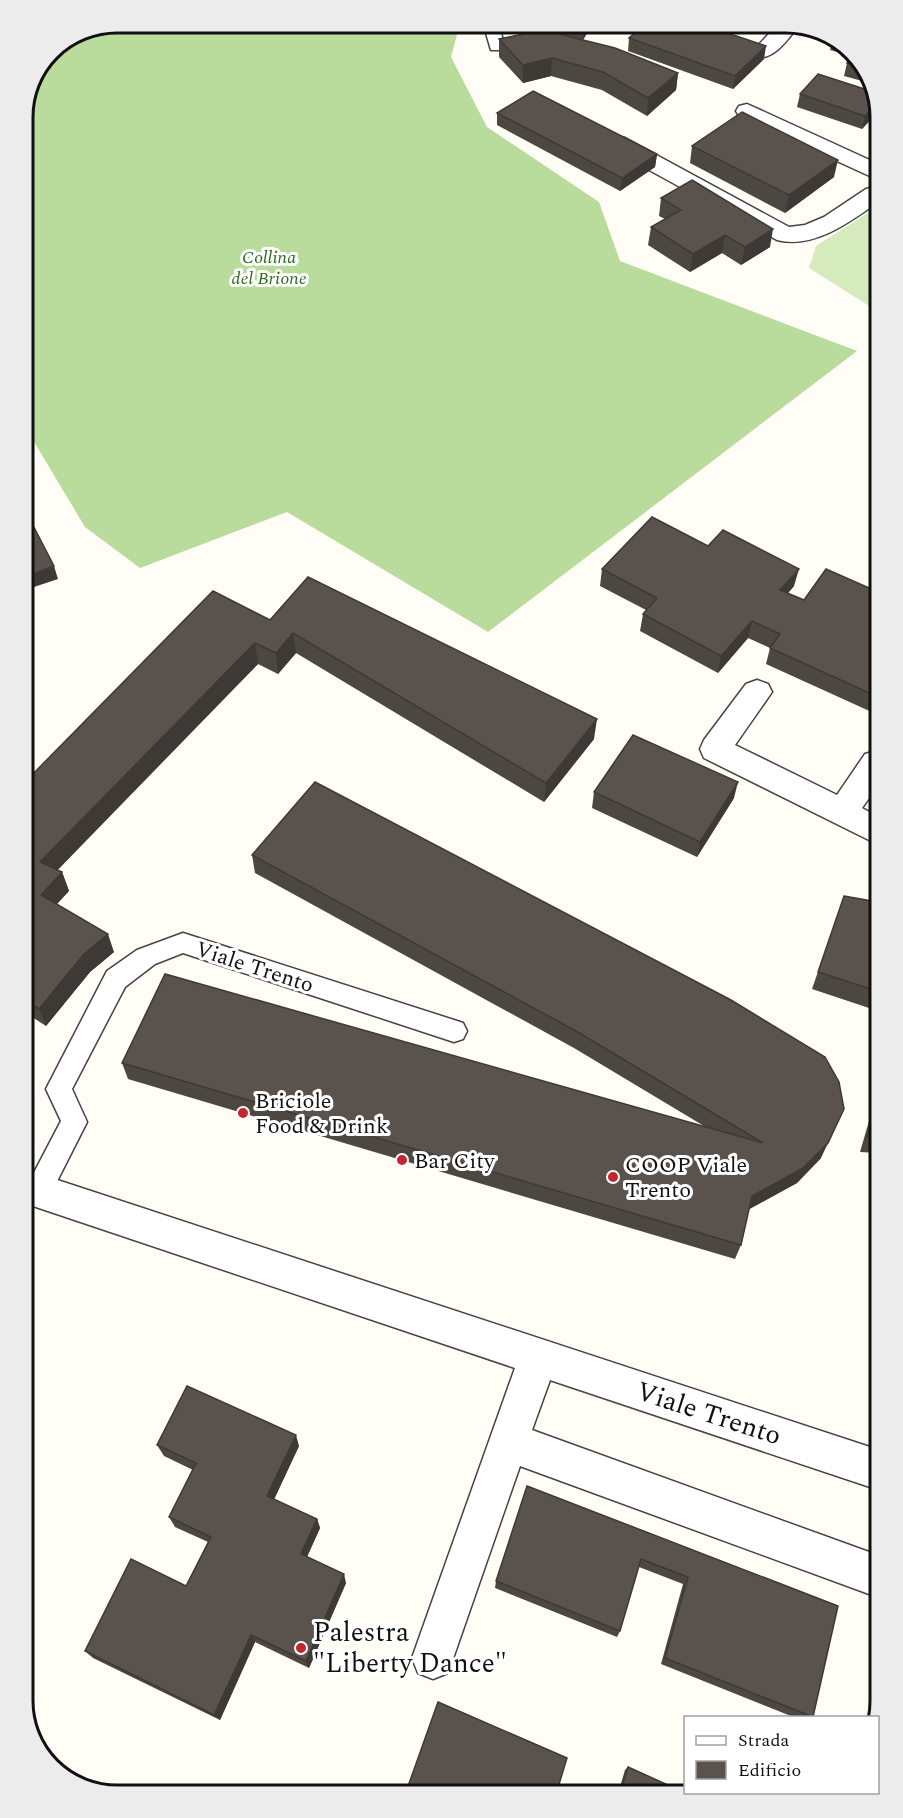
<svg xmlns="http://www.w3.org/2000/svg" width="903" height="1818" viewBox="0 0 903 1818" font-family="Spectral,serif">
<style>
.green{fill:#d5ebbd}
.forest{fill:#b9dc9c}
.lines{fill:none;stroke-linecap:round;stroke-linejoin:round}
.service-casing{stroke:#444;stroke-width:3}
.minor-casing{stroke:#444;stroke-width:3}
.service{fill:#fff;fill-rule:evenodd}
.minor{fill:#fff;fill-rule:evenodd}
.wall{fill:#4d4742}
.shaded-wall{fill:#3f3936}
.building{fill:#5a524d;stroke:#3f3936;stroke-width:1.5}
.poi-dot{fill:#c4262e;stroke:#fff;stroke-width:2}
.labels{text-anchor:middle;stroke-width:6;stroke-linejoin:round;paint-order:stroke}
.far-park-label{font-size:18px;font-style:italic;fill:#2f6b1f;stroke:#fff}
.street-label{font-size:22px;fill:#111;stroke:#fff}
.poi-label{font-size:22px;fill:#111;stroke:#fff;text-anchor:start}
.near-street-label{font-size:27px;fill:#111;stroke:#fff}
.near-poi-label{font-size:27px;fill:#111;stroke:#fff;text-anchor:start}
.rim{fill:none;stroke:#111;stroke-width:3}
</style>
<rect width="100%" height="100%" fill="#fffdf5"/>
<path class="green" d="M 874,209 L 874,309 L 809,268 L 816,246 Z"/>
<path class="forest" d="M 117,23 L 460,23 L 451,57 L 487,127 L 599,202 L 620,261 L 857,351 L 488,632 L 287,512 L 140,568 L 85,527 L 24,425 L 23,111 L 50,50 Z"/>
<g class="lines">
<defs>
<g id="service">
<path d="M 483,23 L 498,23 L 505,47 L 503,50 L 491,50 Z"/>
<path d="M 183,933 L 454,1020 L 463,1023 L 467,1031 L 463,1039 L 454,1042 L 183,953 L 155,964 L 125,987 L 72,1089 L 87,1122 L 48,1199 L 39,1202 L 30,1199 L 27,1186 L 61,1121 L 46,1089 L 107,971 L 137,950 Z"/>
</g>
<g id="minor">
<path d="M 779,23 L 799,25 C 788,39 774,61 755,57 L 752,52 Z"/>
<path d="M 747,104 L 874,162 L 874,178 L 739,116 L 736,111 L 739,106 Z"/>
<path d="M 617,136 L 625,138 L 789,227 L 805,225 L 824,217 L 866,189 L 874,187 L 874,205 C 847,224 812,249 777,240 L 609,148 L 606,143 L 609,138 Z"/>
<path d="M 757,680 L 768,684 L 772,692 L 735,745 L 837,795 L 865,754 L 876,751 L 877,787 L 862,808 L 877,816 L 877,844 L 704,758 L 700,749 L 704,740 L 746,684 Z"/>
<path d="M 27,1170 L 879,1450 L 879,1490 L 550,1380 L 532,1430 L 880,1556 L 880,1598 L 520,1466 L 448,1673 L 433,1679 L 418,1673 L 412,1658 L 515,1368 L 27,1204 Z"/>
</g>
</defs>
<use href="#service" class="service-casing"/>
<use href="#minor" class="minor-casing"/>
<use href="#service" class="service"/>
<use href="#minor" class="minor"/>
</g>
<g class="wall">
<path d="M 526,23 L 593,23 L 583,40 L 678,73 L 676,90 L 647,116 L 602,90 L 551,76 L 523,83 L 499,57 L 499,39 L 534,31 L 525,30 Z"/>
<path d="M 629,38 L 764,59 L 733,89 L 628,51 Z"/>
<path d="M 833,38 L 843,42 L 873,81 L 873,84 L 844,76 L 847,63 L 852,56 L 830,50 Z"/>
<path d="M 874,92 L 874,116 L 862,129 L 797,107 L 800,94 Z"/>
<path d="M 497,113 L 657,154 L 655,167 L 620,191 L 497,125 Z"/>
<path d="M 692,146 L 834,177 L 785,213 L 690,163 Z"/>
<path d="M 661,198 L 770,247 L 741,265 L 722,253 L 690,272 L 648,245 L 651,227 L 665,219 L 659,216 Z"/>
<path d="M 708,546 L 794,586 L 788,593 L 804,600 L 876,591 L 876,714 L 766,664 L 770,648 L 748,638 L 718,673 L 640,631 L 643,614 L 646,610 L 600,586 L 602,569 Z"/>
<path d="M 270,620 L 594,739 L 544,802 L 296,653 L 278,674 L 258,664 L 57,870 L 62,872 L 69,891 L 56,904 L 114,952 L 90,972 L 46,1026 L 26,1013 L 26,781 Z"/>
<path d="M 594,792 L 734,798 L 697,857 L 592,808 Z"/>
<path d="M 252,855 L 821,1158 L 797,1183 L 749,1209 L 741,1245 L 735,1259 L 128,1079 L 122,1063 L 704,1126 L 574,1048 L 255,873 Z"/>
<path d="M 844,896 L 877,902 L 878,1011 L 812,989 Z"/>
<path d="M 878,1090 L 878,1153 L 860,1152 Z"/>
<path d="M 157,1445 L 299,1446 L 274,1499 L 317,1519 L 320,1528 L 307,1557 L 346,1583 L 309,1668 L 255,1642 L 220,1720 L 93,1658 L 85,1651 L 186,1586 L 208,1542 L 175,1527 L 169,1517 L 193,1470 L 164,1456 Z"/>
<path d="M 527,1486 L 838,1606 L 813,1717 L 796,1718 L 661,1664 L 683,1584 L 639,1567 L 620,1631 L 617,1637 L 495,1588 L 496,1581 Z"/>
<path d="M 628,1767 L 679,1790 L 619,1790 L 625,1770 Z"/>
</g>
<g class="shaded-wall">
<path d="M 587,23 L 593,23 L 583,40 L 584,28 Z"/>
<path d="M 766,46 L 764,59 L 733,89 L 735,76 Z"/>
<path d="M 552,58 L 551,76 L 523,83 L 523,65 Z"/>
<path d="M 678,73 L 676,90 L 647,116 L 648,98 Z"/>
<path d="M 874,107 L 874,116 L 862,129 L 865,116 Z"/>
<path d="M 657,154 L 655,167 L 620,191 L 622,178 Z"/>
<path d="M 838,160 L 834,177 L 785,213 L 789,195 Z"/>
<path d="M 773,229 L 770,247 L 741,265 L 745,247 Z"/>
<path d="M 725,235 L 722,253 L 690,272 L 693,254 Z"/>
<path d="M 54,566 L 58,579 L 25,590 L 25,577 Z"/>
<path d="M 799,569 L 794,586 L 776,607 L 780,590 Z"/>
<path d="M 752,621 L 748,638 L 718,673 L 721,656 Z"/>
<path d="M 293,633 L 296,653 L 278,674 L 276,653 Z"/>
<path d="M 255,643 L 258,664 L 47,881 L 40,862 Z"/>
<path d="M 597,719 L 594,739 L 544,802 L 546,783 Z"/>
<path d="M 738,782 L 734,798 L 697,857 L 700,842 Z"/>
<path d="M 62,872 L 69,891 L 48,914 L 41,895 Z"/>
<path d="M 108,934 L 114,952 L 90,972 L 46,1026 L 39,1009 L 84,954 Z"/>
<path d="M 828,1143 L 821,1158 L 797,1183 L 746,1211 L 752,1196 Z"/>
<path d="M 296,1435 L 299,1446 L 271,1506 L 267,1496 Z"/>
<path d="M 317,1519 L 320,1528 L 304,1563 L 301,1554 Z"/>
<path d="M 344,1574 L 346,1583 L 309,1668 L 306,1661 Z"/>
<path d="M 251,1635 L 255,1642 L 220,1720 L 214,1715 Z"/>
</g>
<g class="building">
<path d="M 555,23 L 587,23 L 584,28 Z"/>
<path d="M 646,23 L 698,23 L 766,46 L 735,76 L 629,38 Z"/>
<path d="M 543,30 L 615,48 L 678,73 L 648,98 L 603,72 L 552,58 L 523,65 L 499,39 Z"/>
<path d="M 853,54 L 863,68 L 847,63 Z"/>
<path d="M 818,74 L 874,92 L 874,107 L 865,116 L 800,94 Z"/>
<path d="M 533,91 L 657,154 L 622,178 L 497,113 Z"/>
<path d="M 742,112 L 838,160 L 789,195 L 692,146 Z"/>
<path d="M 692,180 L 773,229 L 745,247 L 725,235 L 693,254 L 651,227 L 681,210 L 661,198 Z"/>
<path d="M 24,508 L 54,566 L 25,577 Z"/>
<path d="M 652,517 L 708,546 L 723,530 L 799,569 L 780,590 L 804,600 L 826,569 L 876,591 L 876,696 L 770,648 L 780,634 L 752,621 L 721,656 L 643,614 L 657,598 L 602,569 Z"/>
<path d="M 308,577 L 597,719 L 546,783 L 293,633 L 276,653 L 255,643 L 40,862 L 62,872 L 41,895 L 108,934 L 84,954 L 39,1009 L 26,1001 L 26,781 L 213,591 L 270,620 Z"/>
<path d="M 633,735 L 738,782 L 700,842 L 594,792 Z"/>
<path d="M 315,782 L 731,1000 L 825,1057 L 839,1082 L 844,1109 L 828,1143 L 803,1168 L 752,1196 L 741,1245 L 122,1063 L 165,974 L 763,1143 L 576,1031 L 252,855 Z"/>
<path d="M 844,896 L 877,902 L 877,991 L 818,972 Z"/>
<path d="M 878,1101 L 878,1137 L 867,1136 Z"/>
<path d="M 187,1386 L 296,1435 L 267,1496 L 317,1519 L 301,1554 L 344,1574 L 306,1661 L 251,1635 L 214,1715 L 85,1651 L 131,1559 L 186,1586 L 211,1537 L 169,1517 L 196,1463 L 157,1445 Z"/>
<path d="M 527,1486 L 838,1606 L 813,1717 L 665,1658 L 688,1577 L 641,1559 L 620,1631 L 496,1581 Z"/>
<path d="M 438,1702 L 567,1758 L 557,1791 L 406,1792 Z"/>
<path d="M 628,1767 L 679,1790 L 621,1790 Z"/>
</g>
<g class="poi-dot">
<circle cx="243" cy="1113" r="6"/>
<circle cx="402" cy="1160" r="6"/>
<circle cx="613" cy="1177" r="6"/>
<circle cx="301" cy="1648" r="6"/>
</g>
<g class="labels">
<g class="far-park-label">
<text x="269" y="263">Collina<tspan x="269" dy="21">del Brione</tspan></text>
</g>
<g class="street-label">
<text transform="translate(255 966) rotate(18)" y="8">Viale Trento</text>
</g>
<g class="poi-label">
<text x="255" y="1108">Briciole<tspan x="255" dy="25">Food &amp; Drink</tspan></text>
<text x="414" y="1168">Bar City</text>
<text x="625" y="1172">COOP Viale<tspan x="625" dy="25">Trento</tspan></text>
</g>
<g class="near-street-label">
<text transform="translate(709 1413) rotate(18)" y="9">Viale Trento</text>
</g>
<g class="near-poi-label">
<text x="313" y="1641">Palestra<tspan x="313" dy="31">"Liberty Dance"</tspan></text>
</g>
</g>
<path d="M0 0H903V1818H0ZM117 33H786A84 84 0 0 1 870 117V1701A84 84 0 0 1 786 1785H117A84 84 0 0 1 33 1701V117A84 84 0 0 1 117 33Z" fill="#ececec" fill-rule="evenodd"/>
<path class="rim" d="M117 33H786A84 84 0 0 1 870 117V1701A84 84 0 0 1 786 1785H117A84 84 0 0 1 33 1701V117A84 84 0 0 1 117 33Z"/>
<rect x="684" y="1716" width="195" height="78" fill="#ffffff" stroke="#a0a0a0" stroke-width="1.5"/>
<rect x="696" y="1736" width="30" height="9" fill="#ffffff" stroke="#a0a0a0" stroke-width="1.5"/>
<text x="738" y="1746" font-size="18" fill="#111111">Strada</text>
<rect x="696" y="1761" width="30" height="18" fill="#5a524d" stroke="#a0a0a0" stroke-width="1.5"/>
<text x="738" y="1776" font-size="18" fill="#111111">Edificio</text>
</svg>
